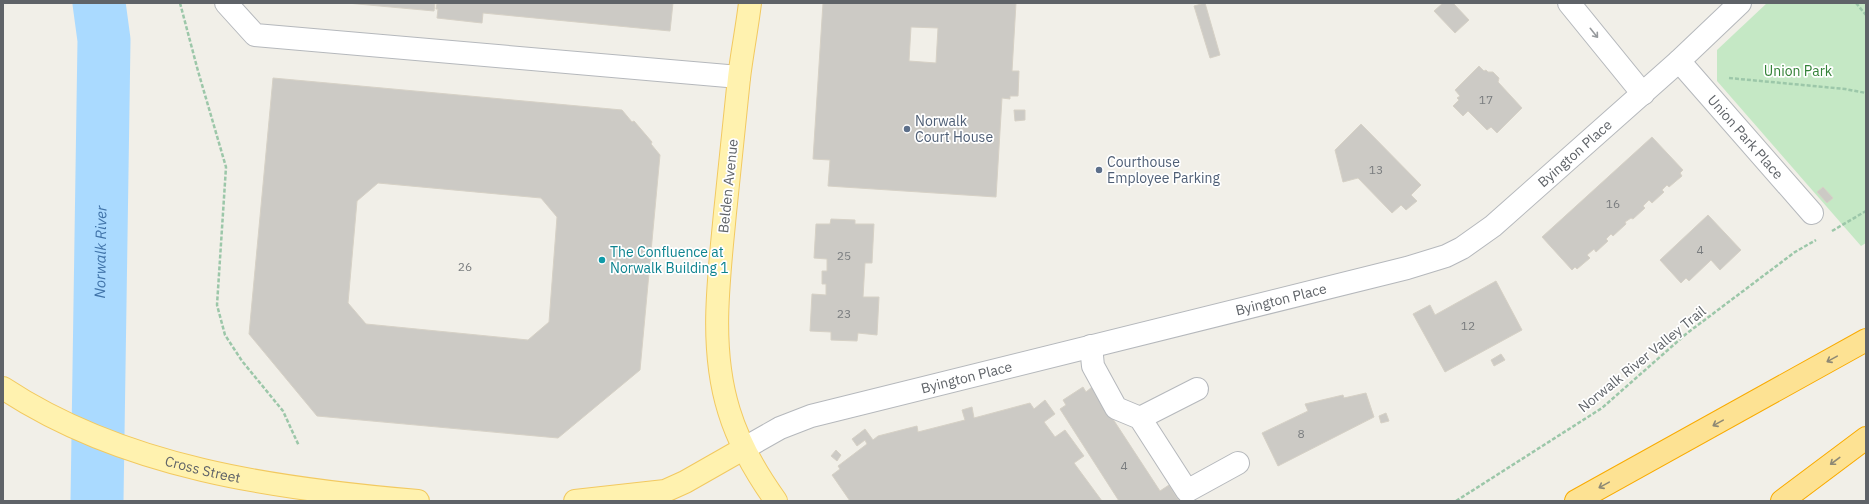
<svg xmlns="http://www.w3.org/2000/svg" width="1869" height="504" viewBox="0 0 1869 504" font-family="'IBM Plex Sans',sans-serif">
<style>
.green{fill:#c5e8c5}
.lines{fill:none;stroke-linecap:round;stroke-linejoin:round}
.river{stroke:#aadaff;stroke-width:53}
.building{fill:#cccac5;stroke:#d6d1c6;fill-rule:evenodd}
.minor-casing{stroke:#b5b8bc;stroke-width:24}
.major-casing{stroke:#f2c960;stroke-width:24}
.highway-casing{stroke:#f9ab00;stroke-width:24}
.path{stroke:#9cc7a9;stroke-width:2.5;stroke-dasharray:4 2;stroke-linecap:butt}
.minor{stroke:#fff;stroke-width:22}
.major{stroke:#fff2af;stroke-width:22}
.highway{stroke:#fde293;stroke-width:22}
.oneway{stroke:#979a9d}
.oneway2{stroke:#8e8975}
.service-dot{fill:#5c6f8a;stroke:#fff;stroke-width:1.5}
.culture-dot{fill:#0f9aa8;stroke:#fff;stroke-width:1.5}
.labels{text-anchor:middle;stroke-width:3.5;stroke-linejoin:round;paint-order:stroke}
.number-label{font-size:12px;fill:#7a7d7f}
.park-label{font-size:14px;fill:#348238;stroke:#fff}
.service-label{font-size:14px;fill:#4e5e75;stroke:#fff;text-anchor:start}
.street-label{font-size:14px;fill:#5f6368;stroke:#fff}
.culture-label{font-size:14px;fill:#0d838f;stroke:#fff;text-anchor:start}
.water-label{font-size:15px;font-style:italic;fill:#4174aa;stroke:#fff}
</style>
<rect width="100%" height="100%" fill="#f1efe8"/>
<path class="green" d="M 1767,3 L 1866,3 L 1866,243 L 1861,246 L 1717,81 L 1717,50 Z"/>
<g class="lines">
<path class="river" id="s1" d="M 97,501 L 104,40 L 99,3"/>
</g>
<g class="building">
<path d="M 347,3 L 435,3 L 434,11 Z"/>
<path d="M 437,3 L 673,3 L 670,31 L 483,13 L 482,23 L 437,18 L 438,9 L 436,9 Z"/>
<path d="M 823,3 L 1016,3 L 1012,71 L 1019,71 L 1018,96 L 1010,96 L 1010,99 L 1002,98 L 996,197 L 828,186 L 830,160 L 813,159 ZM 911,27 L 938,28 L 936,63 L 909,61 Z"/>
<path d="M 1205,3 L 1220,55 L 1210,58 L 1194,6 Z"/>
<path d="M 1443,3 L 1453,3 L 1469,20 L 1455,33 L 1434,11 Z"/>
<path d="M 1479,66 L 1484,71 L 1486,70 L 1488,72 L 1493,72 L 1499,78 L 1498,82 L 1522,108 L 1497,133 L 1491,127 L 1487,130 L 1468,111 L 1463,116 L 1453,106 L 1459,100 L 1457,98 L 1460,96 L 1455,90 Z"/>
<path d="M 273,78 L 622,110 L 632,122 L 634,121 L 652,142 L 651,144 L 660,155 L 640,370 L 558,438 L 317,416 L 249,334 ZM 378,183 L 541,198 L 557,217 L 549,322 L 528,340 L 366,324 L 348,303 L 357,201 Z"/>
<path d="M 1014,110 L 1025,110 L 1025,120 L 1015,121 Z"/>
<path d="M 1361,124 L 1421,185 L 1411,195 L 1417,201 L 1406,210 L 1401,205 L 1392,213 L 1358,178 L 1343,182 L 1335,150 Z"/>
<path d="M 1652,137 L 1683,170 L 1680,173 L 1682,176 L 1669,187 L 1667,185 L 1662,190 L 1664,192 L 1652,203 L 1649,200 L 1643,206 L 1645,208 L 1633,219 L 1631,218 L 1625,222 L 1626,224 L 1613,236 L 1611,234 L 1606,239 L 1608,241 L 1596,252 L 1594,249 L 1587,255 L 1590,258 L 1577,269 L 1575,267 L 1572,270 L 1542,237 Z"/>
<path d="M 1823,187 L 1833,198 L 1827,203 L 1817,192 Z"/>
<path d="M 1708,215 L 1741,250 L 1720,270 L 1711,260 L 1689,281 L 1686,278 L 1681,283 L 1660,260 Z"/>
<path d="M 831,219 L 855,220 L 855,224 L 874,224 L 872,263 L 865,263 L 863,297 L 879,297 L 877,335 L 858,333 L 857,341 L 831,340 L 831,332 L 810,331 L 812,294 L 826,295 L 826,284 L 822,284 L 822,271 L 827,271 L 827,259 L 814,258 L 816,224 L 830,224 Z"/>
<path d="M 1496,281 L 1522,330 L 1445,372 L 1413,314 L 1430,305 L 1435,315 Z"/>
<path d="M 1501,354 L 1505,360 L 1494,366 L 1491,360 Z"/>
<path d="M 1083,387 L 1086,392 L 1092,387 L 1160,491 L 1169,485 L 1179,501 L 1119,501 L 1060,409 L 1066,405 L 1063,400 Z"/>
<path d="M 1366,393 L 1374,417 L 1278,466 L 1262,433 L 1308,411 L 1305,404 L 1343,395 L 1344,398 Z"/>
<path d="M 1045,400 L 1055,414 L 1044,422 L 1055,437 L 1065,430 L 1084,456 L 1074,463 L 1102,501 L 850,501 L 832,475 L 840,469 L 838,466 L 867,444 L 865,440 L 857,446 L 852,439 L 865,429 L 873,440 L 878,436 L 917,426 L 918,432 L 965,420 L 962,410 L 972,407 L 974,418 L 1030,403 L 1034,409 Z"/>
<path d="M 1386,413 L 1389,421 L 1381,423 L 1379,416 Z"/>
<path d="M 836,450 L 841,455 L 837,461 L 831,456 Z"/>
</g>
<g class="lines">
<defs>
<g id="minor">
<path d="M 226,3 L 255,35 L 739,77"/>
<path d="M 1569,3 L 1643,94"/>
<path id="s2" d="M 1679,61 L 1812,213"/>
<path d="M 1091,346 L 1093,366 L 1116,408 L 1140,418 L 1187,491 L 1238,463"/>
<path d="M 1140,418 L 1197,389"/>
<path id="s3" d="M 743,449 L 780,428 L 811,416 L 1407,268 L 1446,256 L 1462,248 L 1493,226 L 1679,61 L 1740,3"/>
</g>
<g id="major">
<path d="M 750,3 C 747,28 742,53 739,78 C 734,123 730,168 725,213 C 719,278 709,347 729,411 C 739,444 756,473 776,501"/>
<path id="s4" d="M 3,388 C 124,468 276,489 418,501"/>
<path d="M 575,501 L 665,491 L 685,482 L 743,449"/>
</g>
<g id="highway">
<path d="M 1576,501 L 1866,340"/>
<path d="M 1782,501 L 1866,438"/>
</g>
</defs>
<use href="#minor" class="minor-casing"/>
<use href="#major" class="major-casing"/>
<use href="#highway" class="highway-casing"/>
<g class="path">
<path d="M 180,3 L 198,71 L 226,167 L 217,305 L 225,335 L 242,361 L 283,411 L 299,446"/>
<path d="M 1856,3 L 1866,15"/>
<path d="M 1729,78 L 1845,89 L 1866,93"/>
<path d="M 1832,231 L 1866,211"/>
<path d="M 1456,501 L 1602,408 L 1686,334 L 1795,252 L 1816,240"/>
</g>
<use href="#minor" class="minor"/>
<use href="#major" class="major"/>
<use href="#highway" class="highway"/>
</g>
<defs><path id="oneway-shaft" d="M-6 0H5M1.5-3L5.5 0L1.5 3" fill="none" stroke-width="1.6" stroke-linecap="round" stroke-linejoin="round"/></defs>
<use class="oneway" href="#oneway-shaft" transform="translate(1594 33) rotate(51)"/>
<g class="oneway2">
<use href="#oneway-shaft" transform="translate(1832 359) rotate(151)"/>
<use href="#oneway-shaft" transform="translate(1718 423) rotate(151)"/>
<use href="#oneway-shaft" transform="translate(1835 461) rotate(143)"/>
<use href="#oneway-shaft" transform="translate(1604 485) rotate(151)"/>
</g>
<g class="service-dot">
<circle cx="907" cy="129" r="4"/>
<circle cx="1099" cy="170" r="4"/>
</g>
<circle class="culture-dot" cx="602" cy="260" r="4"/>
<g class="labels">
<g class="number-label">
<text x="1486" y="104">17</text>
<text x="1376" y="174">13</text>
<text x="1613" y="208">16</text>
<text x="1700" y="254">4</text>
<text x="844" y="260">25</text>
<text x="465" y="271">26</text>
<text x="844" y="318">23</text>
<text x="1468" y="330">12</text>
<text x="1301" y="438">8</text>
<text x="1124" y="470">4</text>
</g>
<g class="park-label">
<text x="1798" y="76">Union Park</text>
</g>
<g class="service-label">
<text x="915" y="126">Norwalk<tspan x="915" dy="16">Court House</tspan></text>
<text x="1107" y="167">Courthouse<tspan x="1107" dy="16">Employee Parking</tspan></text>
</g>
<g class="street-label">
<text dy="5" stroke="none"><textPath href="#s2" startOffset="101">Union Park Place</textPath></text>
<text dy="5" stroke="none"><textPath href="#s3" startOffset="896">Byington Place</textPath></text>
<text transform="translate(728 186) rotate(-84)" y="5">Belden Avenue</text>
<text dy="5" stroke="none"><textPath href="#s3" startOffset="560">Byington Place</textPath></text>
<text transform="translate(1642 359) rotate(-39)" y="5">Norwalk River Valley Trail</text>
<text dy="5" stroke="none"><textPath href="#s3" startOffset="236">Byington Place</textPath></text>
<text dy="5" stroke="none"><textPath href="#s4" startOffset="217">Cross Street</textPath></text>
</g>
<g class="culture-label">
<text x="610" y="257">The Confluence at<tspan x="610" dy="16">Norwalk Building 1</tspan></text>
</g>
<g class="water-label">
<text dy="5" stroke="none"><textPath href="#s1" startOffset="249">Norwalk River</textPath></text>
</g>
</g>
<rect width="1869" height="504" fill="none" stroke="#5f6368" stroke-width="8"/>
</svg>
